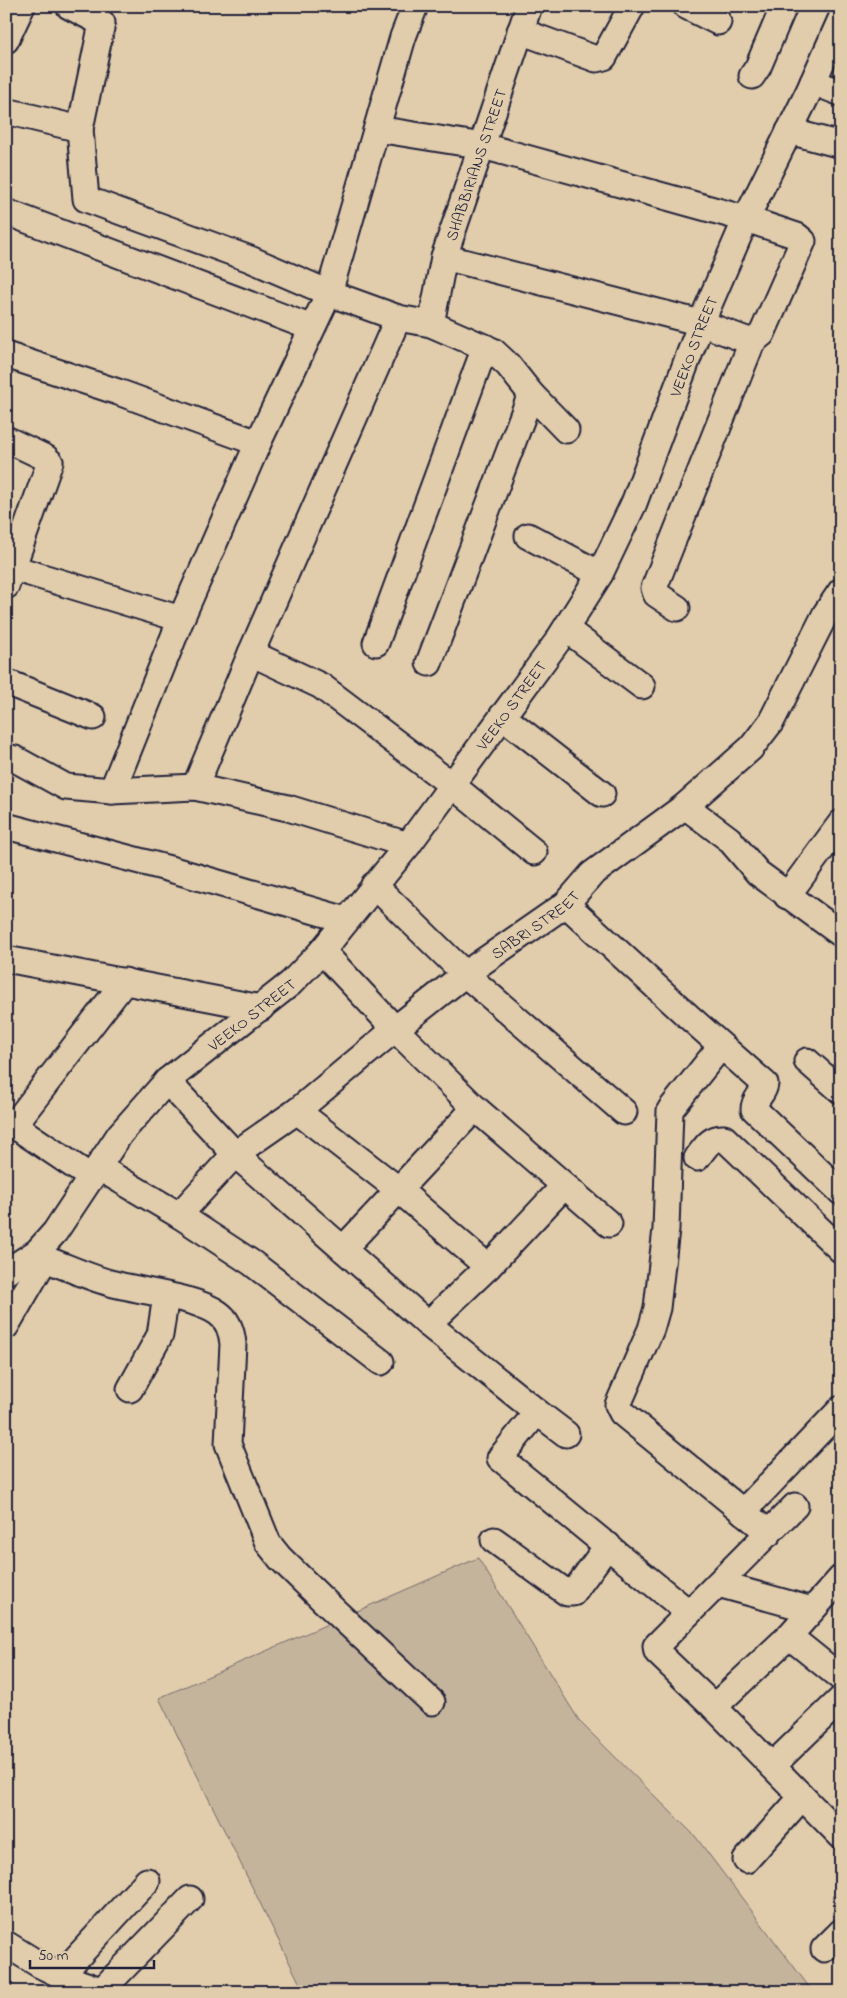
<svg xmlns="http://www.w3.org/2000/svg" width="847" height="1998" viewBox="0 0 847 1998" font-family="'Indie Flower',sans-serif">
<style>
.green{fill:#c5b49c;stroke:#746b6c}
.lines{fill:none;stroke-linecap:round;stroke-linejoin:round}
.minor-casing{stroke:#22223b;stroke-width:29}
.minor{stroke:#e1cdac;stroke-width:25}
.labels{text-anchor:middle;stroke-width:4.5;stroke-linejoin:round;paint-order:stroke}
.street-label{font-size:16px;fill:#22223b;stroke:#e1cdac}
</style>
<rect width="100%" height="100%" fill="#e1cdac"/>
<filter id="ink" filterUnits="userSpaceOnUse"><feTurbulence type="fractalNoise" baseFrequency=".02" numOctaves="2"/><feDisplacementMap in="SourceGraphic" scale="10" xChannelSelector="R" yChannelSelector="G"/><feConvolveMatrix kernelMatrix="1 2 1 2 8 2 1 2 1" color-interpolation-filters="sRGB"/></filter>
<g filter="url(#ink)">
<path class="green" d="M 478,1558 L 580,1722 L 695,1836 L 813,1992 L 304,1992 L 159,1698 Z"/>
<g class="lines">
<defs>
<g id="minor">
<path d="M 686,6 L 718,22"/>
<path d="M 520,31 L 596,59 L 604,57 L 632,6"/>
<path d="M 6,40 L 22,6"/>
<path d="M 752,76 L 758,67 L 784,6"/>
<path d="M 813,82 L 841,93"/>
<path d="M 6,111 L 80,129 L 102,23 L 69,6"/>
<path d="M 80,129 L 86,199 L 250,259 L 329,293 L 398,318 L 431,324 L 493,351 L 508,365 L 531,394 L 566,430"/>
<path d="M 377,129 L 483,146 L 746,219 L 797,236 L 803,241 L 762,334 L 752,342 L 701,323 L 444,257"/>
<path d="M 789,131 L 837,144"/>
<path d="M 6,212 L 312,328"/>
<path id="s1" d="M 431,324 L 444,257 L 529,6"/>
<path d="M 6,355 L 118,392 L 258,443"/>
<path d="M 6,439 L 46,458 L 50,462 L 6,586"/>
<path d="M 528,536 L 600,574"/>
<path d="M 13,568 L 181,619"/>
<path d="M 677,608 L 656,594 L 654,588 L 752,342"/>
<path d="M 566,629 L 642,686"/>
<path d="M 376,643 L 485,347"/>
<path d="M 251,653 L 321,686 L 452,785 L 534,852"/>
<path d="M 429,663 L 531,394"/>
<path d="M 6,682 L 93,717"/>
<path d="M 502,716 L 602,794"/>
<path d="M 6,757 L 15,759 L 66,787 L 112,791 L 195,787 L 288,808 L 408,845"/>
<path d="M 195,787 L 251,653 L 398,318"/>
<path d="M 112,791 L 181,619 L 258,443 L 329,293 L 403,37 L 415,6"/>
<path d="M 685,806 L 729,839 L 758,873 L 841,934"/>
<path d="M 6,826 L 170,869 L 346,920"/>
<path d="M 374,885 L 465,974 L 624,1112"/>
<path d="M 787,896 L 841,823"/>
<path d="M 566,904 L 689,1017 L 765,1084 C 764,1094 754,1098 754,1109 L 841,1192"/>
<path d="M 322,951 L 395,1029 L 475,1108 L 609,1224"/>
<path d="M 6,959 L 261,1008"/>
<path d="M 721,1046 L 670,1110 L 666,1229 L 657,1308 L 651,1329 L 618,1405 L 622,1413 L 769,1533"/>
<path d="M 807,1061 L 841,1091"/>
<path d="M 167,1081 L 235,1154 L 428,1324 L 537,1412 L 500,1458 L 688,1612"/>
<path d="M 297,1111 L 399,1190 L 488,1267"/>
<path d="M 6,1120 L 92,1178"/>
<path d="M 14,1125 L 125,981"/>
<path d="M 697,1158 C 705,1148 710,1137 724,1138 L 841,1250"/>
<path d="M 98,1167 L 179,1215 L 252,1263 L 381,1362"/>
<path id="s2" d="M 179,1215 L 235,1154 L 297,1111 L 395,1029 L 465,974 L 566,904 L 592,874 L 685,806 L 751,748 L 771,722 L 826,613 L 841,591"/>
<path d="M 343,1249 L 475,1108"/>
<path d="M 37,1252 L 45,1259 C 67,1267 88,1277 110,1283 C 139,1291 196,1297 218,1313 C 228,1320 232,1333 233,1344 L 228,1444 L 268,1543 L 280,1558 L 321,1598 L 432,1702"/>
<path id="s3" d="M 6,1272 L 37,1252 L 55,1232 L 120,1134 L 167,1081 L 291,983 L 322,951 L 408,845 L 557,642 L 600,574 L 634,503 L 701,323 L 746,219 L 809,91 L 841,19"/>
<path d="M 428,1324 L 488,1267 L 564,1186"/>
<path d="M 6,1326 L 45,1259"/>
<path d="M 130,1389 L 160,1335 L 166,1296"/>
<path d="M 537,1412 L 566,1434"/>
<path d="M 795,1506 L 656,1646 L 657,1652 L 709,1702 L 841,1836"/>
<path d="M 743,1512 L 841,1409"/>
<path d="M 494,1540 L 567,1593 L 573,1593 L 608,1545"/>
<path d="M 718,1584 L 812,1610"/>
<path d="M 789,1636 L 841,1678"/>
<path d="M 714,1707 L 789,1636 L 841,1578"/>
<path d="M 772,1766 L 841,1699"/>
<path d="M 746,1860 L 802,1797"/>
<path d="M 6,1944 L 40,1965 L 69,1979 L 106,1992"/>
<path d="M 824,1949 L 841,1932"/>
<path d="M 61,1975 L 147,1881"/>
<path d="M 102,1990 L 190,1899"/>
</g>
</defs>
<use href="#minor" class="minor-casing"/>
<use href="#minor" class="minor"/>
</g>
</g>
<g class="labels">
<g class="street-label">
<text dy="6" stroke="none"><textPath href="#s1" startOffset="166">SHABBIRIANS STREET</textPath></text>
<text dy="6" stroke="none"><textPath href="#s3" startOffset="1170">VEEKO STREET</textPath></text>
<text dy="6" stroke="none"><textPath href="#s3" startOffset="765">VEEKO STREET</textPath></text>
<text dy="6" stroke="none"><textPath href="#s2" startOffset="461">SABRI STREET</textPath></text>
<text dy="6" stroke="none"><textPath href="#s3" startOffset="360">VEEKO STREET</textPath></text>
</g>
</g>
<rect width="847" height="1998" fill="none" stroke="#e1cdac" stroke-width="25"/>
<rect x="12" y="12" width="822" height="1973" fill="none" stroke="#22223b" stroke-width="2" filter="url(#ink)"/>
<path d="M30 1960v8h124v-8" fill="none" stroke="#22223b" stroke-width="2.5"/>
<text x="38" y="1960" font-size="15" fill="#22223b" stroke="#e1cdac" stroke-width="4" paint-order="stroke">50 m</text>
</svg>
